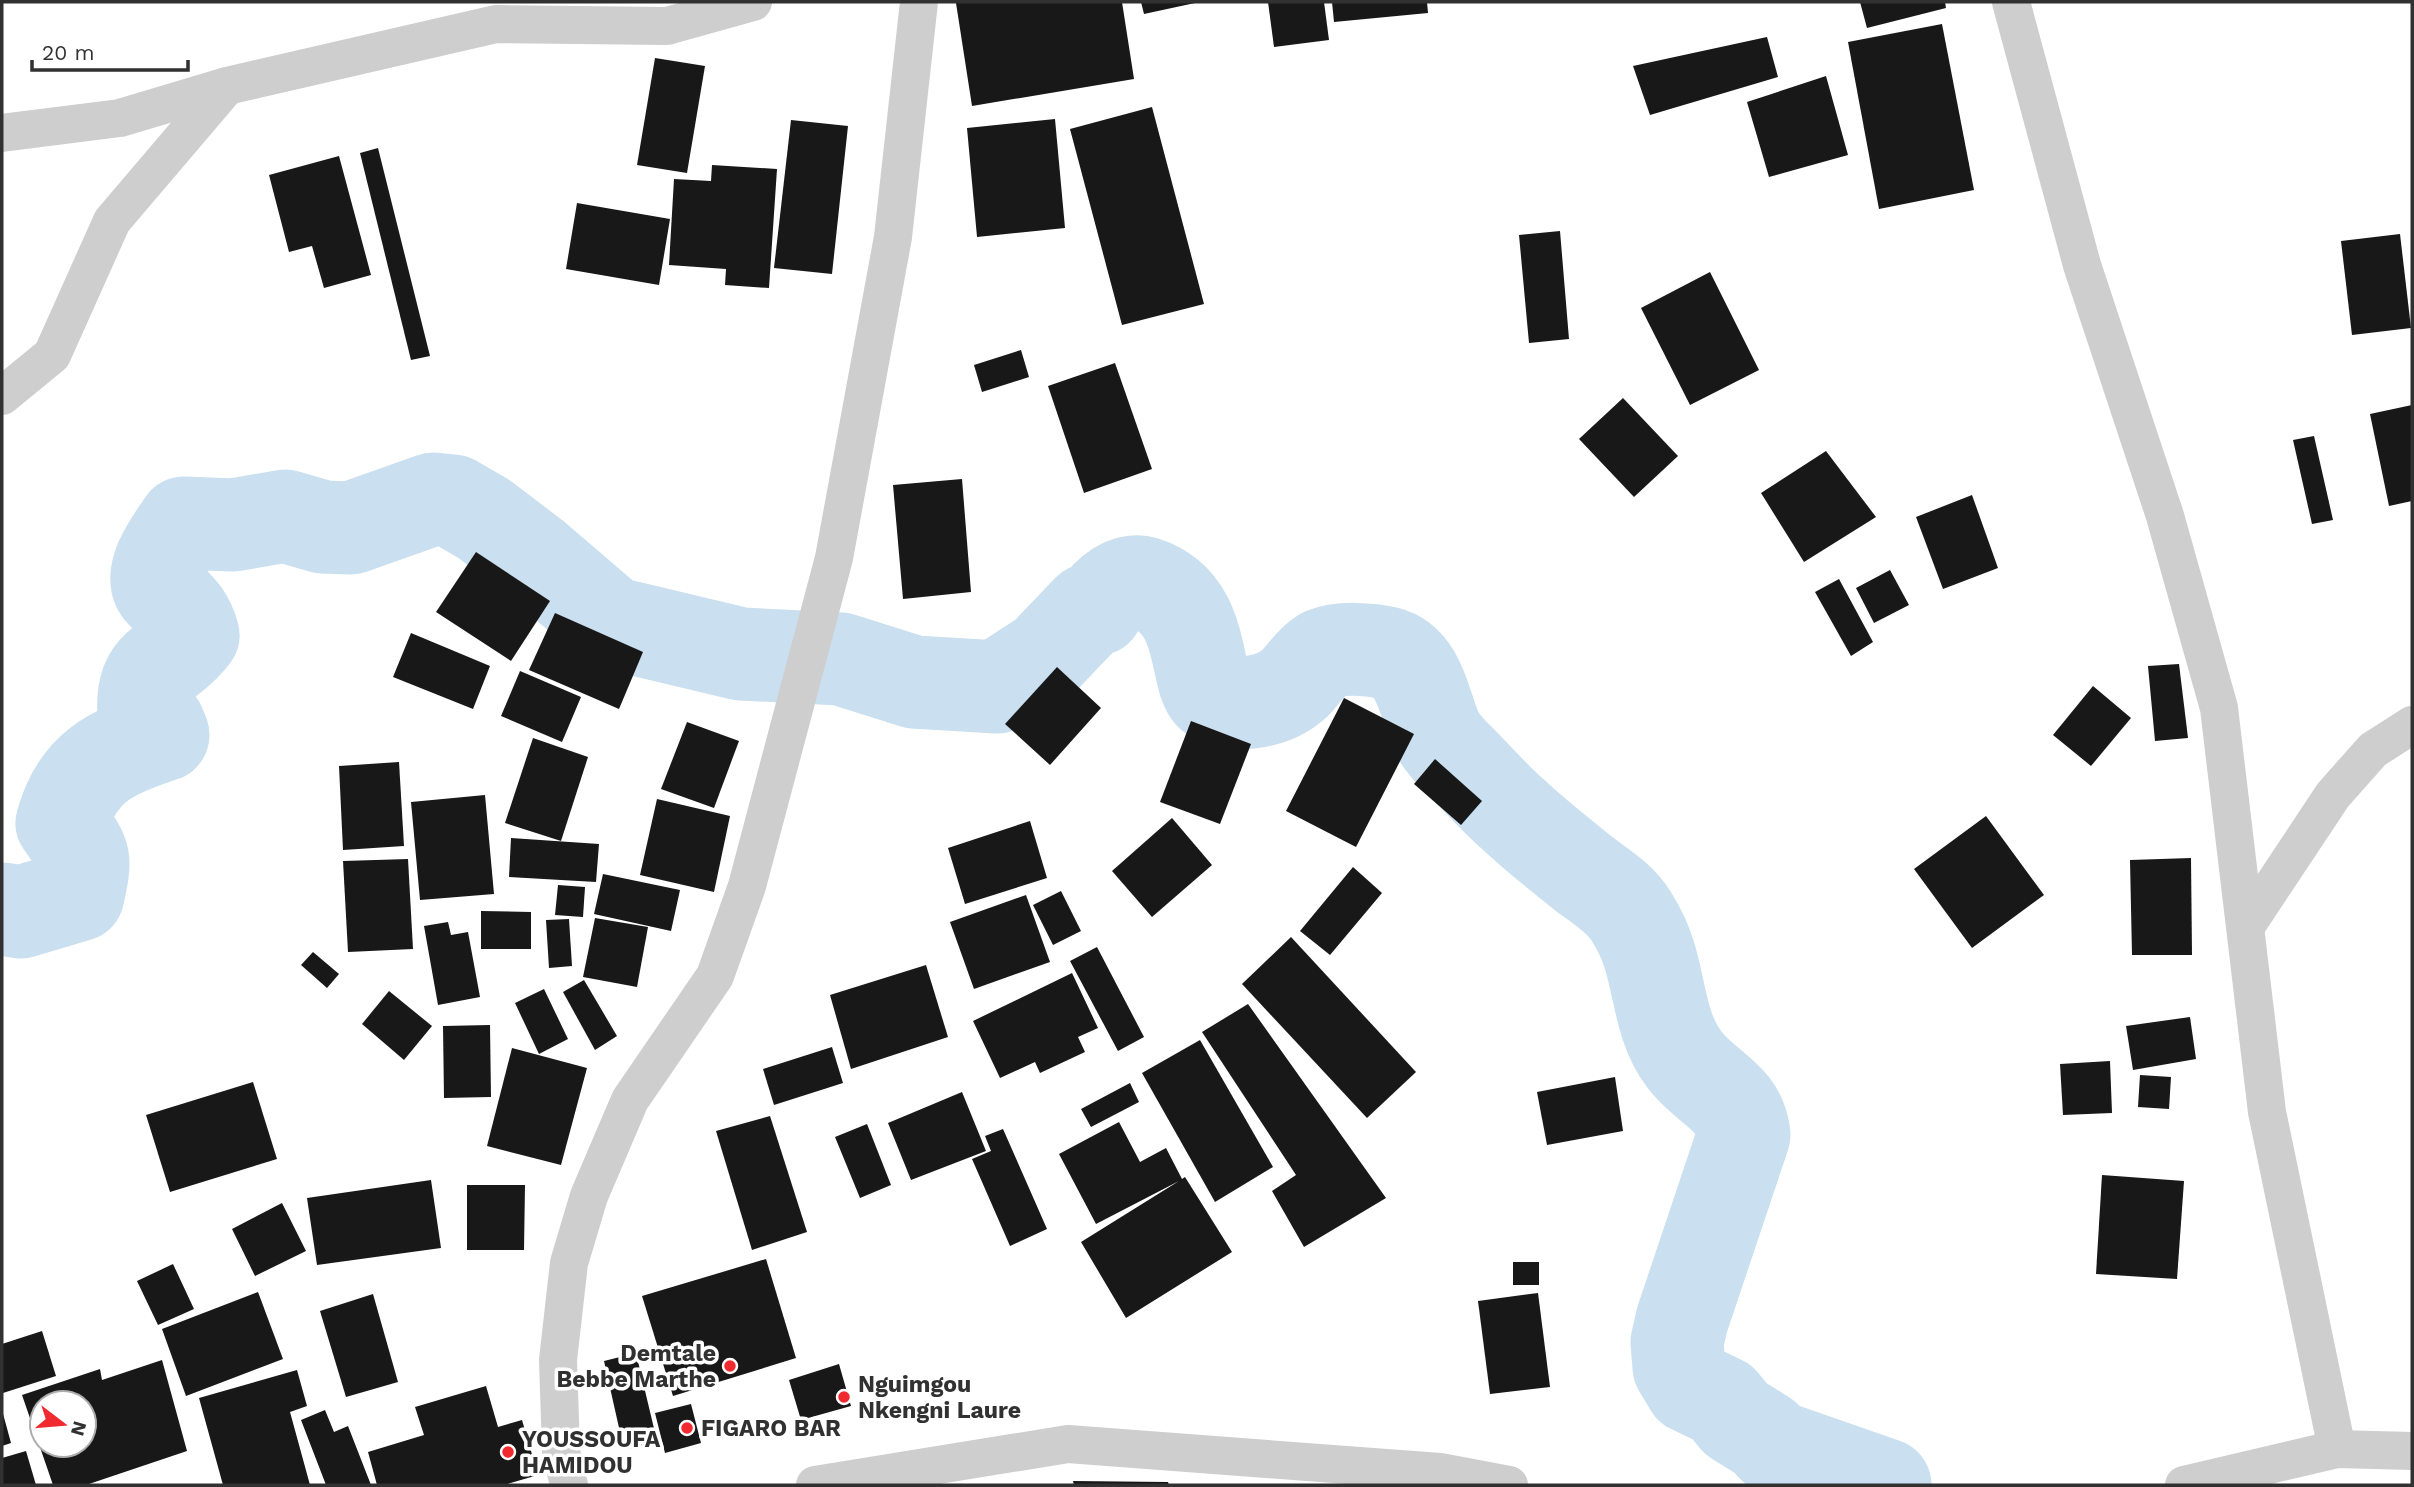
<svg xmlns="http://www.w3.org/2000/svg" width="2414" height="1487" viewBox="0 0 2414 1487" font-family="'Work Sans',sans-serif">
<style>
.lines{fill:none;stroke-linecap:round;stroke-linejoin:round}
.river{stroke:#cadfef;stroke-width:93}
.building{fill:#181818;fill-rule:evenodd}
.minor{stroke:#cecece;stroke-width:38}
.poi-dot{fill:#f02b30;stroke:#fff;stroke-width:2.5}
.labels{text-anchor:middle;stroke-width:7;stroke-linejoin:round;paint-order:stroke}
.poi-label{font-size:23px;font-weight:bold;fill:#313131;stroke:#fff;text-anchor:start}
</style>
<rect width="100%" height="100%" fill="#fff"/>
<g class="lines">
<path class="river" d="M 2,909 L 21,912 L 78,895 C 87,854 85,856 62,823 C 78,766 112,752 163,735 L 159,725 L 144,714 C 140,662 170,667 193,635 C 187,613 177,607 162,592 C 145,575 174,538 184,523 L 233,525 L 285,516 L 323,527 L 351,528 L 433,499 L 453,501 L 484,519 L 534,557 L 611,623 L 741,654 L 841,659 L 914,682 L 997,687 L 1045,656 L 1089,610 L 1097,609 C 1107,594 1125,577 1145,583 C 1210,604 1192,687 1215,697 C 1239,708 1274,702 1294,684 C 1304,674 1312,661 1324,654 C 1341,647 1370,649 1387,653 C 1420,661 1425,707 1436,731 C 1441,742 1450,751 1459,760 C 1477,778 1495,799 1515,816 C 1536,836 1561,855 1584,874 C 1600,886 1620,898 1631,916 C 1638,927 1645,941 1649,954 C 1660,988 1661,1029 1684,1059 C 1705,1088 1740,1096 1744,1135 L 1682,1320 L 1677,1342 L 1679,1367 L 1691,1387 L 1722,1402 L 1736,1419 L 1765,1437 L 1773,1446 L 1885,1485"/>
</g>
<g class="building">
<path d="M 967,2 L 1122,2 L 1134,79 L 972,106 L 956,3 Z"/>
<path d="M 1141,2 L 1195,2 L 1195,3 L 1144,14 Z"/>
<path d="M 1268,2 L 1324,2 L 1329,40 L 1274,47 Z"/>
<path d="M 1332,2 L 1427,2 L 1428,13 L 1334,22 Z"/>
<path d="M 1860,2 L 1945,2 L 1946,8 L 1867,28 Z"/>
<path d="M 1942,24 L 1974,190 L 1879,209 L 1848,42 Z"/>
<path d="M 1767,37 L 1778,77 L 1650,115 L 1633,66 Z"/>
<path d="M 655,58 L 705,66 L 687,173 L 637,165 Z"/>
<path d="M 1826,76 L 1848,155 L 1769,177 L 1747,102 Z"/>
<path d="M 1152,107 L 1204,304 L 1122,325 L 1070,129 Z"/>
<path d="M 1055,119 L 1065,228 L 977,237 L 967,128 Z"/>
<path d="M 791,120 L 848,126 L 832,274 L 774,268 Z"/>
<path d="M 378,148 L 430,356 L 411,360 L 360,153 Z"/>
<path d="M 339,156 L 371,275 L 324,288 L 312,246 L 289,252 L 269,175 Z"/>
<path d="M 712,165 L 777,169 L 769,288 L 725,285 L 726,269 L 669,265 L 674,179 L 711,181 Z"/>
<path d="M 577,203 L 670,219 L 659,285 L 566,269 Z"/>
<path d="M 1560,231 L 1569,339 L 1529,343 L 1519,235 Z"/>
<path d="M 2400,234 L 2411,328 L 2352,335 L 2341,241 Z"/>
<path d="M 1710,272 L 1759,370 L 1690,405 L 1641,308 Z"/>
<path d="M 1021,350 L 1029,377 L 982,392 L 974,365 Z"/>
<path d="M 1115,363 L 1152,469 L 1084,493 L 1048,386 Z"/>
<path d="M 1623,398 L 1678,456 L 1634,497 L 1579,439 Z"/>
<path d="M 2412,405 L 2412,501 L 2389,506 L 2370,414 Z"/>
<path d="M 2314,436 L 2333,520 L 2312,524 L 2293,440 Z"/>
<path d="M 1826,451 L 1876,517 L 1804,562 L 1761,493 Z"/>
<path d="M 962,479 L 971,592 L 903,599 L 893,485 Z"/>
<path d="M 1972,495 L 1998,568 L 1943,589 L 1916,517 Z"/>
<path d="M 476,552 L 550,601 L 511,661 L 436,612 Z"/>
<path d="M 1890,570 L 1909,605 L 1874,623 L 1856,588 Z"/>
<path d="M 1839,579 L 1873,642 L 1851,656 L 1815,592 Z"/>
<path d="M 555,613 L 643,652 L 619,709 L 529,670 Z"/>
<path d="M 411,633 L 490,666 L 473,709 L 393,677 Z"/>
<path d="M 2179,664 L 2188,738 L 2155,741 L 2148,666 Z"/>
<path d="M 1057,667 L 1101,708 L 1050,765 L 1005,724 Z"/>
<path d="M 520,671 L 581,697 L 562,742 L 501,716 Z"/>
<path d="M 2093,686 L 2131,718 L 2091,766 L 2053,735 Z"/>
<path d="M 1344,698 L 1414,734 L 1356,847 L 1286,811 Z"/>
<path d="M 1191,721 L 1251,744 L 1220,824 L 1160,802 Z"/>
<path d="M 687,722 L 739,741 L 714,808 L 661,789 Z"/>
<path d="M 533,738 L 588,757 L 561,841 L 505,823 Z"/>
<path d="M 1435,759 L 1482,801 L 1461,825 L 1414,784 Z"/>
<path d="M 399,762 L 404,846 L 343,850 L 339,766 Z"/>
<path d="M 485,795 L 494,894 L 420,900 L 411,802 Z"/>
<path d="M 657,799 L 730,816 L 714,892 L 640,875 Z"/>
<path d="M 1986,816 L 2044,895 L 1972,948 L 1914,869 Z"/>
<path d="M 1172,818 L 1212,865 L 1152,917 L 1112,871 Z"/>
<path d="M 1030,821 L 1047,878 L 965,904 L 948,848 Z"/>
<path d="M 511,838 L 599,844 L 596,882 L 509,877 Z"/>
<path d="M 2191,858 L 2192,955 L 2132,955 L 2130,860 Z"/>
<path d="M 408,859 L 413,949 L 348,952 L 343,861 Z"/>
<path d="M 1353,867 L 1382,893 L 1330,955 L 1300,931 Z"/>
<path d="M 603,874 L 680,890 L 671,931 L 594,914 Z"/>
<path d="M 558,885 L 585,887 L 583,917 L 555,915 Z"/>
<path d="M 1061,891 L 1081,931 L 1053,945 L 1033,905 Z"/>
<path d="M 1026,895 L 1050,962 L 974,989 L 950,922 Z"/>
<path d="M 481,911 L 531,912 L 531,949 L 481,949 Z"/>
<path d="M 595,918 L 648,927 L 637,987 L 583,977 Z"/>
<path d="M 569,919 L 572,966 L 549,968 L 546,920 Z"/>
<path d="M 448,922 L 451,935 L 468,932 L 480,997 L 438,1005 L 424,926 Z"/>
<path d="M 1291,937 L 1416,1072 L 1367,1118 L 1242,984 Z"/>
<path d="M 1097,947 L 1144,1037 L 1118,1051 L 1070,961 Z"/>
<path d="M 313,952 L 339,974 L 327,988 L 301,965 Z"/>
<path d="M 926,965 L 948,1037 L 851,1069 L 830,995 Z"/>
<path d="M 1072,973 L 1098,1028 L 1078,1037 L 1085,1052 L 1040,1073 L 1035,1062 L 1000,1078 L 973,1021 Z"/>
<path d="M 584,980 L 617,1036 L 595,1050 L 563,992 Z"/>
<path d="M 544,989 L 568,1039 L 539,1054 L 515,1003 Z"/>
<path d="M 389,991 L 432,1026 L 404,1060 L 362,1024 Z"/>
<path d="M 1248,1004 L 1386,1198 L 1304,1247 L 1272,1191 L 1296,1175 L 1202,1032 Z"/>
<path d="M 2190,1017 L 2196,1059 L 2133,1070 L 2126,1026 Z"/>
<path d="M 490,1025 L 491,1097 L 444,1098 L 443,1026 Z"/>
<path d="M 1200,1040 L 1273,1167 L 1215,1202 L 1142,1073 Z"/>
<path d="M 832,1047 L 843,1083 L 774,1105 L 763,1069 Z"/>
<path d="M 512,1048 L 587,1068 L 561,1165 L 487,1146 Z"/>
<path d="M 2110,1061 L 2112,1113 L 2063,1115 L 2060,1064 Z"/>
<path d="M 2140,1075 L 2171,1077 L 2169,1109 L 2138,1107 Z"/>
<path d="M 1615,1077 L 1623,1131 L 1547,1145 L 1537,1092 Z"/>
<path d="M 253,1082 L 277,1159 L 170,1192 L 146,1115 Z"/>
<path d="M 1130,1083 L 1139,1102 L 1091,1127 L 1081,1109 Z"/>
<path d="M 962,1092 L 986,1151 L 911,1180 L 888,1123 Z"/>
<path d="M 770,1116 L 807,1232 L 752,1250 L 716,1131 Z"/>
<path d="M 1119,1122 L 1140,1162 L 1166,1148 L 1182,1179 L 1185,1177 L 1232,1252 L 1126,1318 L 1081,1242 L 1179,1181 L 1096,1224 L 1059,1154 Z"/>
<path d="M 867,1124 L 891,1185 L 860,1198 L 835,1137 Z"/>
<path d="M 1003,1129 L 1047,1229 L 1010,1246 L 972,1159 L 991,1151 L 985,1136 Z"/>
<path d="M 2102,1175 L 2184,1181 L 2177,1279 L 2096,1274 Z"/>
<path d="M 431,1180 L 441,1248 L 317,1265 L 307,1198 Z"/>
<path d="M 467,1185 L 525,1185 L 524,1250 L 467,1250 Z"/>
<path d="M 282,1203 L 306,1251 L 255,1276 L 232,1229 Z"/>
<path d="M 766,1259 L 796,1358 L 673,1396 L 642,1296 Z"/>
<rect x="1513" y="1262" width="26" height="23"/>
<path d="M 173,1264 L 194,1309 L 158,1325 L 137,1281 Z"/>
<path d="M 258,1292 L 283,1359 L 186,1396 L 162,1329 Z"/>
<path d="M 1538,1293 L 1550,1387 L 1490,1394 L 1478,1301 Z"/>
<path d="M 373,1294 L 398,1382 L 346,1397 L 320,1311 Z"/>
<path d="M 42,1331 L 56,1376 L 3,1393 L 2,1344 Z"/>
<path d="M 636,1353 L 657,1441 L 624,1450 L 604,1361 Z"/>
<path d="M 162,1360 L 187,1451 L 86,1485 L 53,1485 L 22,1395 L 100,1369 L 102,1380 ZM 42,1403 L 84,1403 L 84,1445 L 42,1445 Z"/>
<path d="M 839,1364 L 851,1406 L 801,1420 L 789,1380 Z"/>
<path d="M 297,1370 L 307,1406 L 290,1412 L 310,1485 L 223,1485 L 199,1398 Z"/>
<path d="M 486,1386 L 498,1427 L 522,1420 L 538,1475 L 504,1485 L 377,1485 L 368,1452 L 424,1435 L 415,1407 Z"/>
<path d="M 691,1404 L 701,1443 L 665,1453 L 655,1413 Z"/>
<path d="M 2,1410 L 11,1443 L 2,1446 Z"/>
<path d="M 325,1410 L 334,1432 L 348,1426 L 371,1485 L 326,1485 L 301,1420 Z"/>
<path d="M 26,1451 L 36,1485 L 2,1485 L 2,1458 Z"/>
<path d="M 1073,1481 L 1168,1482 L 1169,1485 L 1074,1485 Z"/>
</g>
<g class="lines">
<g class="minor">
<path d="M 2011,2 L 2082,265 L 2165,516 L 2219,708 L 2267,1112 L 2337,1449"/>
<path d="M 2,133 L 120,118 L 227,86 L 496,24 L 667,26 L 753,2"/>
<path d="M 2,396 L 52,355 L 112,221 L 227,86"/>
<path d="M 2246,926 L 2333,795 L 2373,750 L 2412,725"/>
<path d="M 569,1485 L 561,1451 L 558,1360 L 569,1263 L 589,1196 L 630,1100 L 715,976 L 747,886 L 834,558 L 893,237 L 919,2"/>
<path d="M 815,1485 L 1068,1444 L 1440,1472 L 1509,1485"/>
<path d="M 2184,1485 L 2337,1449 L 2412,1451"/>
</g>
</g>
<g class="poi-dot">
<circle cx="730" cy="1366" r="7"/>
<circle cx="844" cy="1397" r="7"/>
<circle cx="687" cy="1428" r="7"/>
<circle cx="508" cy="1452" r="7"/>
</g>
<g class="labels">
<g class="poi-label">
<text x="716" y="1361" text-anchor="end">Demtale<tspan x="716" dy="26">Bebbe Marthe</tspan></text>
<text x="858" y="1392">Nguimgou<tspan x="858" dy="26">Nkengni Laure</tspan></text>
<text x="701" y="1436">FIGARO BAR</text>
<text x="522" y="1447">YOUSSOUFA<tspan x="522" dy="26">HAMIDOU</tspan></text>
</g>
</g>
<rect width="2414" height="1487" fill="none" stroke="#313131" stroke-width="7"/>
<g transform="translate(63 1424) rotate(106)"><circle r="33" fill="#ffffff" stroke="#adadad" stroke-width="2"/>
<path d="M0-5L12 26L0 18L-12 26Z" fill="#f02b30"/>
<text y="-10" font-size="19" font-weight="bold" text-anchor="middle" fill="#313131">N</text>
</g>
<path d="M32 60v10h156v-10" fill="none" stroke="#313131" stroke-width="3.5"/>
<text x="42" y="60" font-size="21" fill="#313131" stroke="#ffffff" stroke-width="5" paint-order="stroke">20 m</text>
</svg>
